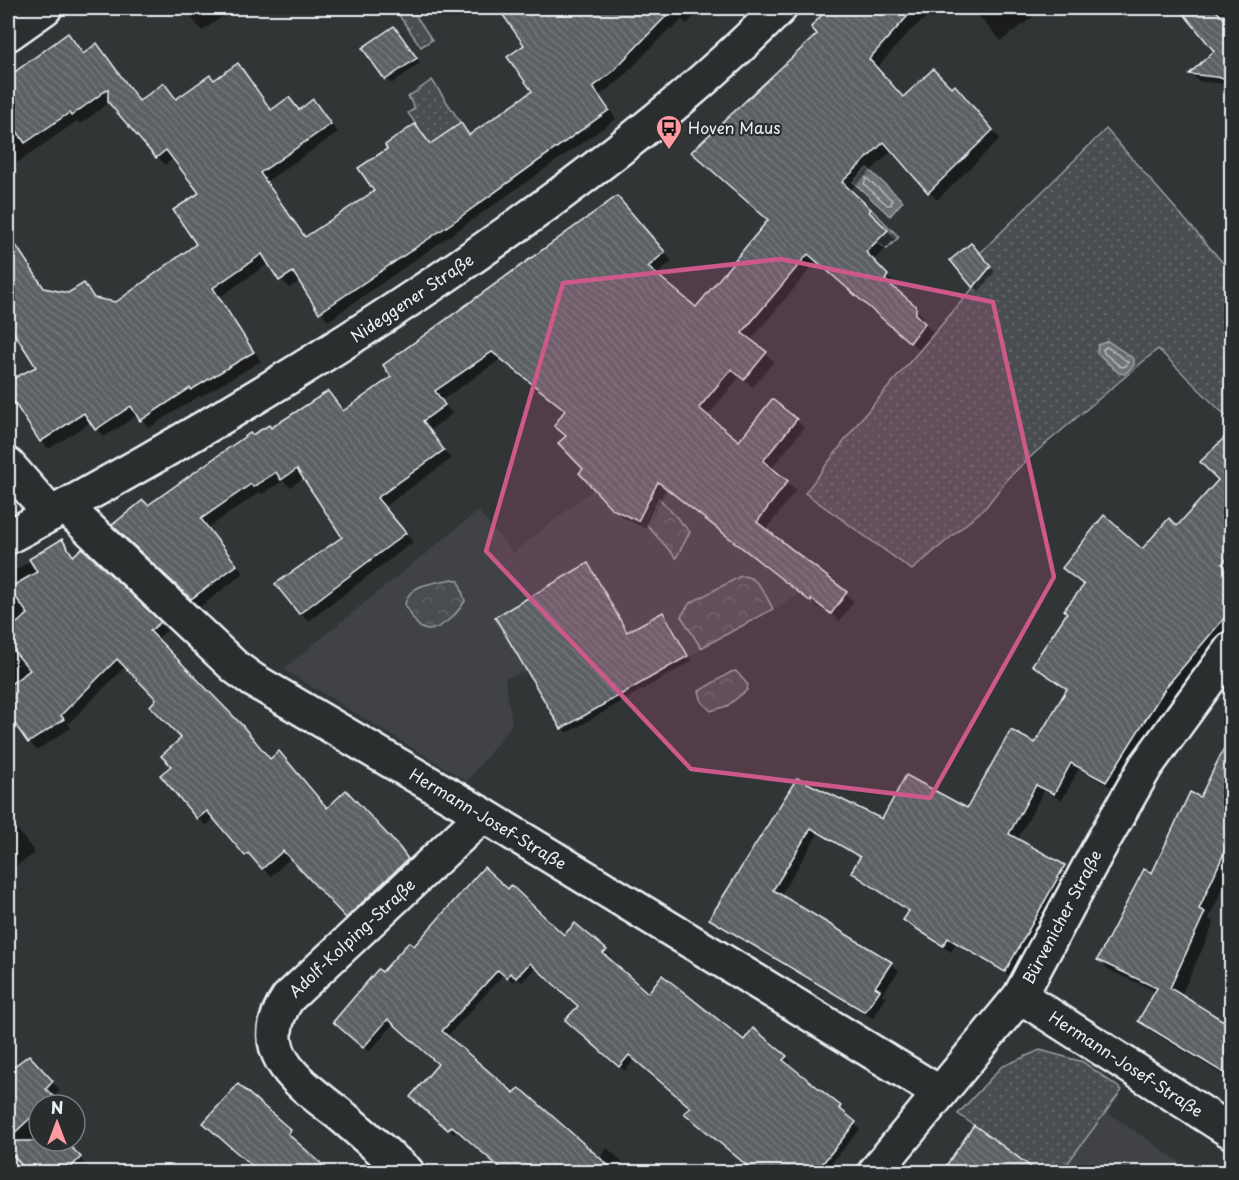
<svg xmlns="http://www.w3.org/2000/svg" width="1239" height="1180" viewBox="0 0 1239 1180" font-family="'Playpen Sans',sans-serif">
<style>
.built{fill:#3f4244}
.grass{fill:url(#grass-dots);stroke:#989fa4;stroke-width:1.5}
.park{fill:url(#park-crowns);stroke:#989fa4;stroke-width:1.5}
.water{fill:url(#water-ripples);stroke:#9fa5aa;stroke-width:1.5}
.shadow{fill:#0007}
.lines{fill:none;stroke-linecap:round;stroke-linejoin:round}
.shore{stroke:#b7bfc4;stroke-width:1.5}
.building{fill:url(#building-back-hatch);stroke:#e8f1f8;stroke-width:1.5}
.minor-casing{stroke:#e8f1f8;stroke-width:38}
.minor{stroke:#2a2d2e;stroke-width:33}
.marked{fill:#cd598a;fill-opacity:0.2;stroke:#cd598a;stroke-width:4.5;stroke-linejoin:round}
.labels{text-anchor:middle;stroke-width:4.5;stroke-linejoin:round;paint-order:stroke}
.poi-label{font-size:16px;fill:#e8f1f8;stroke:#2a2d2e;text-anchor:start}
.street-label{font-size:16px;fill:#e8f1f8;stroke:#2a2d2e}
</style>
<defs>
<pattern id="grass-dots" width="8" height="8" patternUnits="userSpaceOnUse" patternTransform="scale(1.5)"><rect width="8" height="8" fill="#494d4f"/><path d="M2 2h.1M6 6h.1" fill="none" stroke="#636769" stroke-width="1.8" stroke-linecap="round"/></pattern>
<pattern id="park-crowns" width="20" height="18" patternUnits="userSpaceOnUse" patternTransform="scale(1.5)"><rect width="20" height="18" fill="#494d4f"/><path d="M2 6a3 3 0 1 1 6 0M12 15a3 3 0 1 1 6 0" fill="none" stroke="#636769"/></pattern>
<pattern id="water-ripples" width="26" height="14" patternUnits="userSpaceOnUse" patternTransform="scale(1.5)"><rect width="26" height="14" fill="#6e7376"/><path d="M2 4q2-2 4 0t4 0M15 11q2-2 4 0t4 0" fill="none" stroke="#5a5e60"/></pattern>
<pattern id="building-back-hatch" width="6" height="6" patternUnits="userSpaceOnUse" patternTransform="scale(1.5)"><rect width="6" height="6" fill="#5c6063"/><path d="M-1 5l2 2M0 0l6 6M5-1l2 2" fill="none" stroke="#73777a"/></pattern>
</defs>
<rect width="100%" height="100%" fill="#323536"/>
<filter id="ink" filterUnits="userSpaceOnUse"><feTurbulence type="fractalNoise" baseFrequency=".0167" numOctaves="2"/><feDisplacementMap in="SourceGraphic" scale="12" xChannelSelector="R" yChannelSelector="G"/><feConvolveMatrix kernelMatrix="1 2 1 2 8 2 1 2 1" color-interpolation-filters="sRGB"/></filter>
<g filter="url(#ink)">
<g class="built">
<path d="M 626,457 L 800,594 L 561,729 L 528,671 L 505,678 L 512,725 L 467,781 L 283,669 L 478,511 L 513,553 L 600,484 Z"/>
<path d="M 1106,1111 L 1181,1163 L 1174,1172 L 1061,1172 Z"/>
</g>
<g class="grass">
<path d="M 394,8 L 411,8 L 432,40 L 421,47 Z"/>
<path d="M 432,80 L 461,123 L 430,144 L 408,113 L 415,108 L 408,97 Z"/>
<path d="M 1106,129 L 1231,272 L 1231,421 L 1158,349 L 1036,452 L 1008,478 L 986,507 L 912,570 L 805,493 L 861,419 L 991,267 L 980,253 Z"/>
<path d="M 871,209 L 899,237 L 887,249 L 856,228 Z"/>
<path d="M 1040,1050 L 1083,1062 L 1122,1090 L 1061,1172 L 1007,1172 L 1018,1157 L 958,1114 L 1001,1067 Z"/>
</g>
<g class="park">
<path d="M 659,498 L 690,532 L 676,558 L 647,525 Z"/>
<path d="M 741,576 C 759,576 765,595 773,609 L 701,648 L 681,616 L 690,603 Z"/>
<path d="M 453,579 L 459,581 L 465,601 C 458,613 432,641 418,625 C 413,620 409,611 405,604 C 409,583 435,583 453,579 Z"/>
<path d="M 736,671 L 748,685 L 747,690 L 727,706 L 711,711 L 702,702 L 699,691 L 731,672 Z"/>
</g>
<g class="water">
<path d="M 867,168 L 903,201 L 890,216 L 853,182 Z"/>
<path d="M 1108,341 L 1134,359 L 1134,365 L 1125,374 L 1119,373 L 1097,353 L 1098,345 Z"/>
</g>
<g class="shadow">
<path d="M 184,8 L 235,8 L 202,31 Z"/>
<path d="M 576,8 L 702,8 L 687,24 L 682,20 L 672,30 L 670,28 L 619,81 L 600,95 L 616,119 L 328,321 L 300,281 L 289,288 L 269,263 L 220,297 L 261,361 L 200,397 L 199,396 L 149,428 L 138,415 L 104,437 L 91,422 L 49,449 L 41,441 L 8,390 L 8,383 L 38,367 L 8,321 L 8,280 L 28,266 L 47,290 L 68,294 L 83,285 L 96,300 L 116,303 L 198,245 L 201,193 L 174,158 L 165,165 L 110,102 L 80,124 L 77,121 L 8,169 L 8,78 L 68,35 L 84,55 L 97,45 L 141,102 L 164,85 L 178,100 L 215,82 L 237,65 L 272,111 L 289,99 L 300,111 L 313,101 L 338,133 L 267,181 L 306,237 L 376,191 L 389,149 L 415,126 L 431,145 L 460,125 L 470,136 L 534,91 L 539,45 Z"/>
<path d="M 831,8 L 938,8 L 908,33 L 876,69 L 904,99 L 952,90 L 963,95 L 1000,139 L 937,200 L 893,150 L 849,191 L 895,239 L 873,261 L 895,285 L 892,288 L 923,316 L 924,323 L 933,332 L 919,350 L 817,261 L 750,341 L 774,361 L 753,387 L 740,376 L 707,417 L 739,443 L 796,420 L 804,428 L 771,469 L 796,490 L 765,531 L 854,601 L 840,621 L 820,606 L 819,608 L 666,489 L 646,529 L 622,517 L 585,469 L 568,437 L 566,411 L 501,359 L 442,400 L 452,414 L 430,430 L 451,459 L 384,507 L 413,542 L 309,621 L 300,613 L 344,537 L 304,478 L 290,487 L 283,481 L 262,494 L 260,492 L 208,528 L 244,573 L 200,607 L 114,525 L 148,507 L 252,437 L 271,429 L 328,393 L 344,412 L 625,207 L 672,261 L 656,275 L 696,310 L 770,221 L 819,34 L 813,27 Z"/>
<path d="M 972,8 L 1027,8 L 1034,16 L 1001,41 Z"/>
<path d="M 1180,8 L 1232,8 L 1232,85 L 1198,81 L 1191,74 L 1216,52 Z"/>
<path d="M 398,33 L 420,63 L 391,84 L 387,79 Z"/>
<path d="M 975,250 L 995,272 L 979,291 L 952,260 Z"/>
<path d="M 1232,436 L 1232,627 L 1173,695 L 1114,789 L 1079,769 L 1062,800 L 1044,791 L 1017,840 L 1064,866 L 1071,874 L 1013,978 L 956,944 L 951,952 L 912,927 L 905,920 L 910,913 L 853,872 L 861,859 L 818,834 L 780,896 L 891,963 L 899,971 L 882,994 L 886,998 L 873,1018 L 718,926 L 710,919 L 798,780 L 883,821 L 967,810 L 1036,745 L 1068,690 L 1034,664 L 1142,551 L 1177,528 L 1220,480 Z"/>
<path d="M 62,541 L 75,557 L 82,550 L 167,631 L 156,639 L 250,734 L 271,760 L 328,809 L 353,800 L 415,868 L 355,925 L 291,858 L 271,876 L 247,854 L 215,818 L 206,826 L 198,818 L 162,775 L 173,766 L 184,738 L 158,699 L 126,666 L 68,724 L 71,728 L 37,750 L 29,742 L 8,712 L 8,575 Z"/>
<path d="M 588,565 L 629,633 L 663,613 L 692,661 L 567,733 L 562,728 Z"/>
<path d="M 1232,736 L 1232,869 L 1209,918 L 1214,923 L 1181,996 L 1232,1028 L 1232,1081 L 1149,1030 L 1140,1020 L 1157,992 L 1109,970 L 1099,960 L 1201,799 Z"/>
<path d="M 11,821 L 35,853 L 8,872 L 8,823 Z"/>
<path d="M 576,925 L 611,956 L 608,959 L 648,995 L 744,1042 L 786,1057 L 791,1062 L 788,1066 L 840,1107 L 845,1112 L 843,1114 L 860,1129 L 824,1172 L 757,1172 L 693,1108 L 635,1059 L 625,1071 L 572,1025 L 579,1006 L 536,967 L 522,982 L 516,977 L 513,982 L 504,974 L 447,1037 L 515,1095 L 599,1159 L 607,1148 L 633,1172 L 553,1172 L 458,1130 L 454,1134 L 417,1102 L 440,1064 L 394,1024 L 369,1052 L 340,1027 L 382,974 L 414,948 L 564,937 Z"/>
<path d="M 8,1051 L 19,1065 L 28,1057 L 60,1090 L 53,1098 L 59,1105 L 39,1105 L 39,1141 L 63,1141 L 93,1172 L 28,1172 L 8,1151 L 8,1125 L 17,1115 L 8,1103 Z"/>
<path d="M 935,1166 L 943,1172 L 1036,1172 L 930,1172 Z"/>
</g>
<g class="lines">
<g class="shore">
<path d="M 866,178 L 892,200 L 891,205 L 887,205 L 864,184 Z"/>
<path d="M 1107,347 L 1128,362 L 1126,366 L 1121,367 L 1104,353 L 1103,349 Z"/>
</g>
</g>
<g class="building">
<path d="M 498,8 L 674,8 L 611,73 L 593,87 L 609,110 L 452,223 L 319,313 L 293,272 L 279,281 L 262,254 L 213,288 L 254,352 L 191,390 L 190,388 L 140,421 L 131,406 L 95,430 L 84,413 L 40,442 L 8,393 L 8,381 L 36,367 L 8,323 L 8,233 L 44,288 L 68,293 L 84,283 L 94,298 L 116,302 L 196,244 L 173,210 L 199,193 L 166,150 L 156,158 L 108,102 L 108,89 L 71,116 L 69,113 L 25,143 L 8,118 L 8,77 L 68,33 L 83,54 L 97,43 L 139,101 L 164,83 L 176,99 L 210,75 L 214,80 L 238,63 L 271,110 L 289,97 L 299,110 L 313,99 L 331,124 L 260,173 L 305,237 L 374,191 L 358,168 L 387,149 L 385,145 L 415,124 L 430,144 L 461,123 L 469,135 L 532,91 L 507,57 L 524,45 Z"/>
<path d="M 828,8 L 915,8 L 869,59 L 903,97 L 933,69 L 952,88 L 955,85 L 993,130 L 928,193 L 884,142 L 842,182 L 871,209 L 869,212 L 888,230 L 866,252 L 888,275 L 885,280 L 916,306 L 916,315 L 925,323 L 910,343 L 808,254 L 742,333 L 767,352 L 744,380 L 731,369 L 699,408 L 739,441 L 772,399 L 797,419 L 763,461 L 788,481 L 757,522 L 847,592 L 831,614 L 811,599 L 811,602 L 658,482 L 638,521 L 612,509 L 579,473 L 583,469 L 558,443 L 566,436 L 554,426 L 565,410 L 492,352 L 435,391 L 445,405 L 423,421 L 444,450 L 377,498 L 406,533 L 299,614 L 275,584 L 342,537 L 297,469 L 281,480 L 276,472 L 253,487 L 251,484 L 201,519 L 237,565 L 191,599 L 112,525 L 143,500 L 148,505 L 250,433 L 252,435 L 269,425 L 271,428 L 328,391 L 343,411 L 391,377 L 383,365 L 617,196 L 665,252 L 648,267 L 696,307 L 768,220 L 691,152 L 817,34 L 811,27 Z"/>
<path d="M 1179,8 L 1213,8 L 1232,26 L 1232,79 L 1189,74 L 1214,51 Z"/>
<path d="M 394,26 L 417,58 L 385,80 L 362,48 Z"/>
<path d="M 971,243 L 991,266 L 973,288 L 950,260 Z"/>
<path d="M 1232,430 L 1232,554 L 1222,564 L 1232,571 L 1232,609 L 1166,687 L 1106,782 L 1071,763 L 1054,794 L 1036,785 L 1009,834 L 1065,865 L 1005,972 L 948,938 L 943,946 L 903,920 L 909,911 L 851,872 L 860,857 L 811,828 L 773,890 L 892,962 L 875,987 L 880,990 L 865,1012 L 709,919 L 797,778 L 882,819 L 906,775 L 967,808 L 1011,730 L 1035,743 L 1067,689 L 1032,665 L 1067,613 L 1064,610 L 1084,585 L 1062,568 L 1104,515 L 1142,549 L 1169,518 L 1177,526 L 1218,480 L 1200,462 Z"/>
<path d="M 62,539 L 73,556 L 82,548 L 161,622 L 150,631 L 242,725 L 270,759 L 279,751 L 327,808 L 346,790 L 400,848 L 408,859 L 346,918 L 283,851 L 262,869 L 248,853 L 245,856 L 207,811 L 197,819 L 160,775 L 171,766 L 161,756 L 181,738 L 150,706 L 156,699 L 117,659 L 61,715 L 64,719 L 28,743 L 8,714 L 8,686 L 30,670 L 8,644 L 8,630 L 28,614 L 9,588 L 37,572 L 29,559 Z"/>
<path d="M 588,563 L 627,632 L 663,612 L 688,656 L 561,729 L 495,617 Z"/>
<path d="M 1232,732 L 1232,835 L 1199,909 L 1205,912 L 1170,988 L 1232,1026 L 1232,1078 L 1138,1021 L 1157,988 L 1097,960 L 1144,869 L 1152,873 L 1190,792 L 1200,797 Z"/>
<path d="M 484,867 L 508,889 L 511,885 L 564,935 L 575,923 L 607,950 L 603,953 L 648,993 L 662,975 L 744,1040 L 753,1028 L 787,1056 L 783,1060 L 841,1106 L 839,1108 L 856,1122 L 815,1173 L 756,1173 L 684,1113 L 691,1108 L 629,1055 L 619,1067 L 565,1020 L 578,1006 L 530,963 L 516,978 L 510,973 L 507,978 L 498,970 L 442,1031 L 514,1093 L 519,1088 L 525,1092 L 617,1173 L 506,1173 L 452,1126 L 448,1130 L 410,1097 L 438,1064 L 388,1019 L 363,1048 L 333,1022 L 378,969 L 382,972 L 409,942 L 414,946 Z"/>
<path d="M 29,1055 L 53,1081 L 46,1089 L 54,1097 L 45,1105 L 39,1105 L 39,1110 L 8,1139 L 8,1071 Z"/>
<path d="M 238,1084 L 291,1130 L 288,1134 L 332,1173 L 260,1173 L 203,1123 Z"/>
<path d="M 974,1125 L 1000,1144 L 1039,1173 L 941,1173 Z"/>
<path d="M 8,1141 L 65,1141 L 81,1157 L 65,1173 L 29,1173 L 8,1150 Z"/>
</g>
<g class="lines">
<defs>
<g id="minor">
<path d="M 8,34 L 45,8"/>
<path d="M 8,465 L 51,514"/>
<path d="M 66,507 L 235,667 L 253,680 L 483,815 L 940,1093"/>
<path d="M 8,537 C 158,458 304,371 445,276 C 563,195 679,109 780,8"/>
<path d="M 1020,996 L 1232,1132"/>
<path d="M 407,1172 C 386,1154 365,1136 344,1118 C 305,1086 249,1055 288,998 L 483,815"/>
<path d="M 875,1172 L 1020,996 L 1098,850 L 1146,766 L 1232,648"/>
</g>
</defs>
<use href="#minor" class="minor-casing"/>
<use href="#minor" class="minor"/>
</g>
</g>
<path class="marked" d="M 781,259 L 993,302 L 1054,577 L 930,798 L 691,769 L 486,551 L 563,283 Z"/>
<defs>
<symbol id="bus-pin" viewBox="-11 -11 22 30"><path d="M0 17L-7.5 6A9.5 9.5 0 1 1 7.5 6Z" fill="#ff9aa2" stroke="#2a2d2e"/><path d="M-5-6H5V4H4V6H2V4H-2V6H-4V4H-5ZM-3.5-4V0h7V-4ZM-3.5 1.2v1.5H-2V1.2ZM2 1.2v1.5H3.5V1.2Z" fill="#111"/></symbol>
</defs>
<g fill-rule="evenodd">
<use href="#bus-pin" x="654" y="113" width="30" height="40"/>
</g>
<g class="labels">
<g class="poi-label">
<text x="688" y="134">Hoven Maus</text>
</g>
<g class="street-label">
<text transform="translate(412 298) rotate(-34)" y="6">Nideggener Straße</text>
<text transform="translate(488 819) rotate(31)" y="6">Hermann-Josef-Straße</text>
<text transform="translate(1062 917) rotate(-62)" y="6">Bürvenicher Straße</text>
<text transform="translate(352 938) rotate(-43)" y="6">Adolf-Kolping-Straße</text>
<text transform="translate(1126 1064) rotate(33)" y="6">Hermann-Josef-Straße</text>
</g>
</g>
<rect width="1239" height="1180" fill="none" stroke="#2a2d2e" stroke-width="30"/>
<rect x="15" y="15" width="1209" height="1150" fill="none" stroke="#e8f1f8" stroke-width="2" filter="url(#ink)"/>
<g transform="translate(57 1123)"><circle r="28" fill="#2a2d2e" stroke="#767b7f" stroke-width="1.5"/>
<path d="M0-4.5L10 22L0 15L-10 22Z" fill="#ff9aa2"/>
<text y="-9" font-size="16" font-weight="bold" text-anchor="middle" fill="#e8f1f8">N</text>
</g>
</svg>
